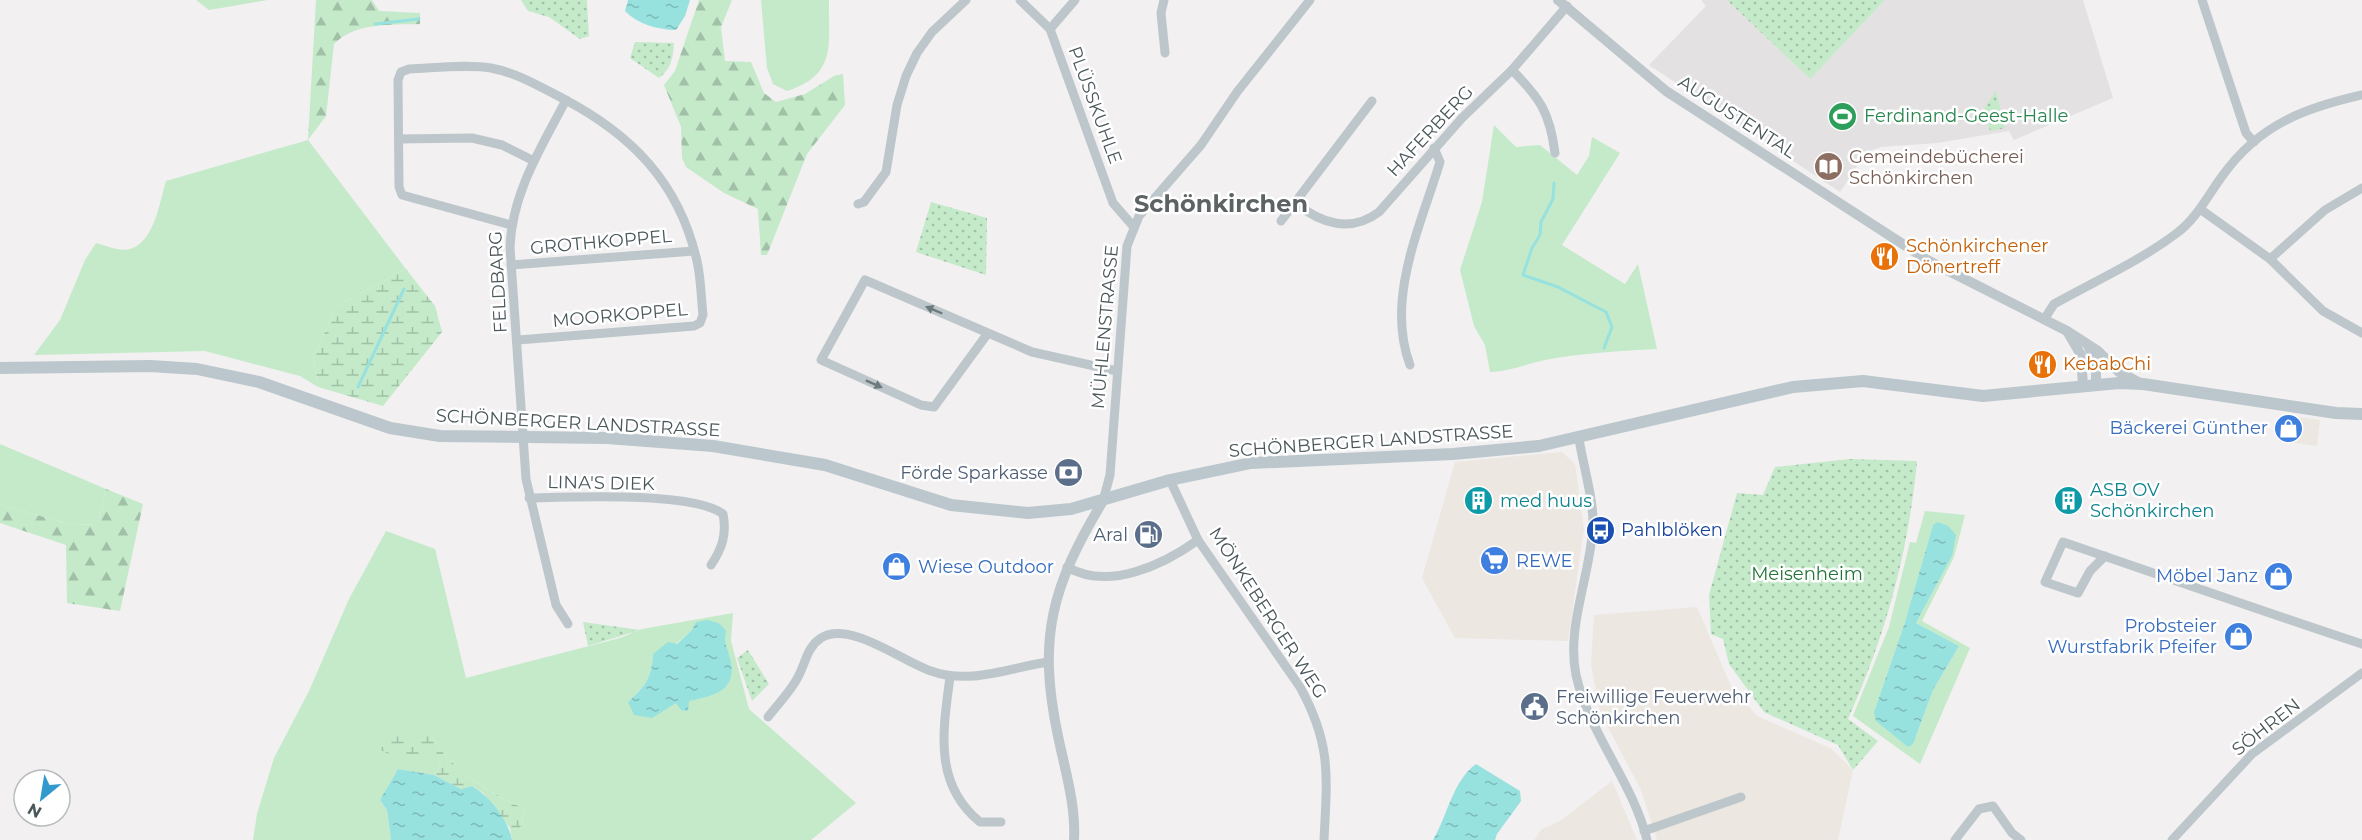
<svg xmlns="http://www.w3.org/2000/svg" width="2362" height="840" viewBox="0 0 2362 840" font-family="Montserrat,sans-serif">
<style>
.commercial{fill:#ece7e0}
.education{fill:#e3e1e2}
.grass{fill:#c4eaca;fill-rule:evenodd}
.forest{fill:url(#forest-firs)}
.wetland{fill:url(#wetland-marsh)}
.park{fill:url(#park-dots)}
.water{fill:url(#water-ripples)}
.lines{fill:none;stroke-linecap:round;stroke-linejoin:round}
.stream{stroke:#97e1df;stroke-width:3}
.minor{stroke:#bdc7cb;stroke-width:9}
.tertiary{stroke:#bdc7cb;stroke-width:10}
.secondary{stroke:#bbc7cc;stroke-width:12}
.oneway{fill:#6c797d}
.labels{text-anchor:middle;stroke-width:5;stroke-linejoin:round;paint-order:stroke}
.street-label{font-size:18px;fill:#4a575b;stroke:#fff}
.leisure-label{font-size:18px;fill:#27864d;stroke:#fff;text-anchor:start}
.education-label{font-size:18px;fill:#785e54;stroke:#fff;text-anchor:start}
.food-label{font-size:18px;fill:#c56008;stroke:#fff;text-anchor:start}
.shop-label{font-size:18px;fill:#366cbe;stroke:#fff;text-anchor:end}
.service-label{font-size:18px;fill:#4e5e75;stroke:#fff;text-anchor:end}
.culture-label{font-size:18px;fill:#0d838f;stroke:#fff;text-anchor:start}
.transit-label{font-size:18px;fill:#164399;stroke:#fff;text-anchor:start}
.park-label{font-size:18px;fill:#237438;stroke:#fff}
.district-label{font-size:24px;font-weight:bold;fill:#5d6264;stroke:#fff}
</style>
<defs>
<pattern id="forest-firs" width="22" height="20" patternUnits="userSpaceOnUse" patternTransform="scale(1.5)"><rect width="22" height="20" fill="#c4eaca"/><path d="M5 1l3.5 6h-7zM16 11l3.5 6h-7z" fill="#a1c0a7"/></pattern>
<pattern id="wetland-marsh" width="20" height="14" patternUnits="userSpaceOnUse" patternTransform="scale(1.5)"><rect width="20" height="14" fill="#c4eaca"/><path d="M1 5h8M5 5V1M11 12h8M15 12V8" fill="none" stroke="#a1c0a7"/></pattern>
<pattern id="park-dots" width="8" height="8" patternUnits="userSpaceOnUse" patternTransform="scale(1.5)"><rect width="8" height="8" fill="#c4eaca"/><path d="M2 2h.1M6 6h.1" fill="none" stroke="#a1c0a7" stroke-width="1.8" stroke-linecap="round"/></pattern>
<pattern id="water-ripples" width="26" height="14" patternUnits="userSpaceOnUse" patternTransform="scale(1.5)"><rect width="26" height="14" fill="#97e1df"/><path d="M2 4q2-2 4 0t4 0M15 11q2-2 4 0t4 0" fill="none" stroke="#7db9b8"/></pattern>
</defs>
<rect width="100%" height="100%" fill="#f2f0f1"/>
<g class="commercial">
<path d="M 2283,415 L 2320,420 L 2317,446 L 2281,441 Z"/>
<path d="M 1562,452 L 1575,464 L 1584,529 L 1568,641 L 1455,638 L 1422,578 L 1455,462 Z"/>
<path d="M 1697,607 L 1731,686 L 1757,716 L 1832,749 L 1853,770 L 1838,840 L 1657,840 L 1641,790 L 1600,712 L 1591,664 L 1594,615 Z"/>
<path d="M 1612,781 L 1637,840 L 1534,840 L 1542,829 L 1560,821 Z"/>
</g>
<path class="education" d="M 1701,0 L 1727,0 L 1810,79 L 1885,0 L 2083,0 L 2113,98 L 2014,140 L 2009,131 L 1937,143 L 1881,147 L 1867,152 L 1840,192 L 1649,65 L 1706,6 Z"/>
<g class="grass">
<path d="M 196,0 L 268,0 L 209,10 Z"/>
<path d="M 761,0 L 829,0 C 828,44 838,74 787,91 L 773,84 L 767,68 Z"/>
<path d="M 1494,125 L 1516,147 L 1540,145 L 1577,175 L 1589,156 L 1592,137 L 1620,153 L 1562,245 L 1625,284 L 1638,264 L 1657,349 C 1620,351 1582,353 1545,360 C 1526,364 1510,371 1490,372 L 1485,345 L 1474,326 L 1460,270 L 1482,202 Z"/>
<path d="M 308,140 L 406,269 L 337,306 L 313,358 L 318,387 L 300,376 L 205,351 L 34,355 L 60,320 L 85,260 L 96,243 C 107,246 122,253 133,248 C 155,239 160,200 166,181 Z"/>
<path d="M 0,444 L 106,489 L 98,524 L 71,525 L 0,504 Z"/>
<path d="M 1925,511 L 1965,515 L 1954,557 L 1922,621 L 1970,648 L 1920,764 L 1853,716 L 1889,627 L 1910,542 L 1916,543 ZM 1933,525 L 1952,556 L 1916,623 L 1959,646 L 1933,690 L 1913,744 L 1874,712 L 1904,625 Z"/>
<path d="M 386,531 L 435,549 L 466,678 L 620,638 L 642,629 L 733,613 L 731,641 L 749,709 L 856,803 L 811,840 L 512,840 L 510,828 L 520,829 L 525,809 C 490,793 451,770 431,736 L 395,757 L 437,757 L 441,765 L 434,775 L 398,769 L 380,800 L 387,810 L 391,840 L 253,840 L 257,814 L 274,758 L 309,691 L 349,599 ZM 692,630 L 723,643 L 730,658 L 705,697 L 676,702 L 628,702 C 645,687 652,676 653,654 L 676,644 Z"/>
</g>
<g class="forest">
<path d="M 316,0 L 372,0 L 379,11 L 420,13 L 420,24 C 390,25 356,22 334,44 L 326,116 L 308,140 Z"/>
<path d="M 699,0 L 732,0 L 721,27 L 725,61 L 751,62 L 764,93 L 776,102 L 805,94 L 834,76 L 843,74 L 845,105 L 807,154 L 767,255 L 761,255 L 758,209 L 724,193 L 686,167 L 682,158 L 681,127 L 664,85 L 675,71 Z"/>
<path d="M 106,489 L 143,504 L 120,611 L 67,603 L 66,545 L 0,523 L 0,504 L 71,525 L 98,524 Z"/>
</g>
<g class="wetland">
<path d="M 406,269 L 435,306 L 442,332 L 383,406 L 318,387 L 313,358 L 337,306 Z"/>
<path d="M 403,735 L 431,736 C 451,770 490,793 525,809 L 520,829 L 510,828 L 483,793 L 472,786 L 461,789 L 434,775 L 441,765 L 437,757 L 395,757 L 374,747 L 387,739 Z"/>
</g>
<g class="park">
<path d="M 521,0 L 587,0 L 589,36 L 580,39 L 549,17 L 528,11 Z"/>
<path d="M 1727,0 L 1885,0 L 1810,79 Z"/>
<path d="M 635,42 L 674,43 C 673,58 671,69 659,78 L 630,58 Z"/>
<path d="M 1996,91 L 2005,128 L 1990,131 L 1984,108 Z"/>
<path d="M 931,202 L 987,218 L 986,275 L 916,252 Z"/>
<path d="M 1850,459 L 1917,461 C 1908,554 1886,634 1848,719 L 1878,741 L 1853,770 L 1838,745 L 1764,712 L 1729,664 L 1723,639 L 1711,634 L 1709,595 L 1737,493 L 1763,495 L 1775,467 Z"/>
<path d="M 583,622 L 640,630 L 588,646 Z"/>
<path d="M 748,650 L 769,684 L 752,701 L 737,658 Z"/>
</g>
<g class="water">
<path d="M 628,0 L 690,0 L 685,16 L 676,30 C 659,30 637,24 625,11 Z"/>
<path d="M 1938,522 L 1948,526 L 1956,535 L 1952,556 L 1916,623 L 1959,646 L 1933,690 L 1913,744 L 1908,747 L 1876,721 L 1874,712 L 1904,625 L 1933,525 Z"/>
<path d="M 708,620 L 720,624 L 726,631 C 723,643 727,646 730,658 C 738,691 715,695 689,701 L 688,711 L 681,710 L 676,703 L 652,718 L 634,715 L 628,702 C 645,687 652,677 653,654 L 668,642 L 677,644 L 692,630 L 696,622 Z"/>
<path d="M 1476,764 L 1520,791 L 1521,801 L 1497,834 L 1495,840 L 1433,840 C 1447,817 1453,780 1476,764 Z"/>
<path d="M 398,769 L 434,775 L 461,789 L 472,786 C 490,797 508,819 512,840 L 391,840 L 387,810 L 380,800 Z"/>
</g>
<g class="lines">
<g class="stream">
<path d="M 375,24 L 419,19"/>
<path d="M 1554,183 L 1553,199 L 1541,222 L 1540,235 L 1532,248 L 1523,275 L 1558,287 L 1606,312 L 1612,327 L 1604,348"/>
<path d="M 358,387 L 404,289"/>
</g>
<g class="minor">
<path d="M 1020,0 L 1050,29 L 1113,203 L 1133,226"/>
<path d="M 1164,0 L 1161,13 L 1165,53"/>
<path d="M 2202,0 L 2246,133 L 2254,142"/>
<path d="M 1050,29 L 1075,0"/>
<path d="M 1512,70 C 1540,98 1550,113 1555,153"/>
<path d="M 566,100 C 541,148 512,193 510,247 L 526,479 L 556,605 L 568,624"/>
<path d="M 399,139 L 472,138 L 502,145 L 534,161"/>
<path d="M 1296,203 C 1321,224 1351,233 1379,212 L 1462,118 L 1512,70 L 1567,6"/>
<path d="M 858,204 L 864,202 L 886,172 L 897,105 L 906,76 L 917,53 L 932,32 L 966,0"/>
<path d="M 2200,209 L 2270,259 L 2323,311 L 2362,333"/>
<path d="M 1281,221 L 1372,101"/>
<path d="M 511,225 L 402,195 L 399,187 L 398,80 L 401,72 L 409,69 C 435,68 466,64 491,68 C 517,73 539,86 562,98 C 631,134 679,182 697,261 C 701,278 701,297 703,315 L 700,323 L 694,326 L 518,340"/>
<path d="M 2270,259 L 2325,210 L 2362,188"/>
<path d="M 511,265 L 694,251"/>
<path d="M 2045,318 L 2054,304 C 2095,281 2140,261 2177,233 C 2197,218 2208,195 2223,175 C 2259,125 2304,108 2362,95"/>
<path d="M 988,333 L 934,407 L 921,405 L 821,360 L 865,280 L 1032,352 L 1117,371"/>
<path d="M 1410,365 C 1385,299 1421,225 1440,162 L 1434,148"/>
<path d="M 1579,439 C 1583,465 1594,500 1593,525 C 1591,574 1566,626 1576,675 C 1589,734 1633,782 1647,840"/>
<path d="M 1170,480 L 1198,540 L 1300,687 C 1332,745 1327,777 1324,840"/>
<path d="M 529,498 C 570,497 693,491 723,514 C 727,534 722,549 711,565"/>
<path d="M 1103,501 L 1110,475 L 1127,246 L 1139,216 L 1201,145 L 1237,92 L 1310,0"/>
<path d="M 2105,556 L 2090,571 L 2078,593 L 2045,582 L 2063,542 C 2163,576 2262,611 2362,644"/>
<path d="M 1067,567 C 1109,591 1163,565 1198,540"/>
<path d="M 950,677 C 943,730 933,784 980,822 L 1001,822"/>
<path d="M 768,717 C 778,704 791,691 798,677 C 806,662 807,647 821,638 C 849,620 902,661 931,671 C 969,685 1009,668 1048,662"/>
<path d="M 1644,831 L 1741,797"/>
<path d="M 1955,840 L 1979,809 L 1993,806 L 2012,833 L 2021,840"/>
<path d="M 2172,840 L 2252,754 L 2362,673"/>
</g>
<g class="tertiary">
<path d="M 1558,0 L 1666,91 L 1929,261 L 2067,331 L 2098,351 L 2119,372 L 2142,384"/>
<path d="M 2067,331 L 2081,355 L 2083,386"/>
<path d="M 2088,345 L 2096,366 L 2096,385"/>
<path d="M 1074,840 C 1076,805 1065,770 1058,736 C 1037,637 1052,586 1103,501"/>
</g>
<path class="secondary" d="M 0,368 L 150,366 L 197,369 L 259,382 L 390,428 L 440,436 L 607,438 L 713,446 L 825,465 L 951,505 L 1028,513 L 1071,509 L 1170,480 L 1251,463 L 1453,454 L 1539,446 L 1793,387 L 1863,381 L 1983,396 L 2119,383 L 2143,384 L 2336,413 L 2362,414"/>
</g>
<defs><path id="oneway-solid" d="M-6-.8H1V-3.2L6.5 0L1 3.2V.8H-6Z" transform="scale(1.5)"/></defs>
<g class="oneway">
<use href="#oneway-solid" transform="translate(934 310) rotate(-157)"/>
<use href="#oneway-solid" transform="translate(874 384) rotate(24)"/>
</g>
<defs>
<symbol id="stadium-disc" viewBox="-11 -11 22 22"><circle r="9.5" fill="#2e9e5b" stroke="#fff"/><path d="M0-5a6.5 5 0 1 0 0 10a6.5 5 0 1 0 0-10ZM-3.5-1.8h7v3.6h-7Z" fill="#fff"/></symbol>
<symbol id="library-disc" viewBox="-11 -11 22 22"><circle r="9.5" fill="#8d6e63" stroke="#fff"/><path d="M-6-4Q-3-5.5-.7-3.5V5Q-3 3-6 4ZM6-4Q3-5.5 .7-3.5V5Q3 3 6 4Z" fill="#fff"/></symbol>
<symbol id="restaurant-disc" viewBox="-11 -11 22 22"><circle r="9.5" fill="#e8710a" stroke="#fff"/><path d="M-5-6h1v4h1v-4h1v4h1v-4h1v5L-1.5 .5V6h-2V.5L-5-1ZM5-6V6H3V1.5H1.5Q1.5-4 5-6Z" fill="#fff"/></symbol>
<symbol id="shop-disc" viewBox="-11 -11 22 22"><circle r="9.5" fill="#3f7fe0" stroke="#fff"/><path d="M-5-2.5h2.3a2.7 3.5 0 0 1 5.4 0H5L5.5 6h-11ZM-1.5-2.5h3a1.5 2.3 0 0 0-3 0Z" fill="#fff"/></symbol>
<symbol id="bank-disc" viewBox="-11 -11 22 22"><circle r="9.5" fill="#5c6f8a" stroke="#fff"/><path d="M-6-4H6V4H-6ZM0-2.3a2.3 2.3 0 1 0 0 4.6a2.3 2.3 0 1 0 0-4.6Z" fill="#fff"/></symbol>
<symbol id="building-disc" viewBox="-11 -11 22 22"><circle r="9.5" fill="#0f9aa8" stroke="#fff"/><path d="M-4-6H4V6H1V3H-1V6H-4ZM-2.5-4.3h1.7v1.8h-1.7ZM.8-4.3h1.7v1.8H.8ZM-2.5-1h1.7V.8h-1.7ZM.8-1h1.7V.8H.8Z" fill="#fff"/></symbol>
<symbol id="bus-disc" viewBox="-11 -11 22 22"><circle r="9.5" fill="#1a4fb4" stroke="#fff"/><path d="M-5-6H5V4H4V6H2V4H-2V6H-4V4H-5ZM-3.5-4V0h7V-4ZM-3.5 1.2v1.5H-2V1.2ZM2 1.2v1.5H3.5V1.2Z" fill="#fff"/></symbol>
<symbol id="fuel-disc" viewBox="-11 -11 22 22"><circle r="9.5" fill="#5c6f8a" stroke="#fff"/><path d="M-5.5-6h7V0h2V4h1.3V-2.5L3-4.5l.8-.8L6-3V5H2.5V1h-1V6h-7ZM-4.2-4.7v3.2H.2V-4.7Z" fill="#fff"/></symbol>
<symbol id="supermarket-disc" viewBox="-11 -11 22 22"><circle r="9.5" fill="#3f7fe0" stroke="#fff"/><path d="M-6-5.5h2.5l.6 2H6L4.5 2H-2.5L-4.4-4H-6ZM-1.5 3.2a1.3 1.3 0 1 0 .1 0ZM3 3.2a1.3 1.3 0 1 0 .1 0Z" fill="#fff"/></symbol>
<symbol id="civic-disc" viewBox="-11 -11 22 22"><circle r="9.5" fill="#5c6f8a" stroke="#fff"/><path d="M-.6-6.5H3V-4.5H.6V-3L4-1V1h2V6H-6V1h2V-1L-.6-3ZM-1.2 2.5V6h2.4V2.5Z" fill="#fff"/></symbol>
</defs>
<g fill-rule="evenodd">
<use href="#stadium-disc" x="1826" y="100" width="33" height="33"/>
<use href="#library-disc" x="1812" y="150" width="33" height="33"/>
<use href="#restaurant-disc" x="1868" y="240" width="33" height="33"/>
<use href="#restaurant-disc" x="2026" y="348" width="33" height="33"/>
<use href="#shop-disc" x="2272" y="412" width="33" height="33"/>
<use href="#bank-disc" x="1052" y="456" width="33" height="33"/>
<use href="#building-disc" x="2052" y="484" width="33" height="33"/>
<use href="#building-disc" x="1462" y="484" width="33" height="33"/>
<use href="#bus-disc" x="1584" y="514" width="33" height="33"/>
<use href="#fuel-disc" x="1132" y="518" width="33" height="33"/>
<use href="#supermarket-disc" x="1478" y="544" width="33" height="33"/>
<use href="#shop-disc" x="880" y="550" width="33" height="33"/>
<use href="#shop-disc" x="2262" y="560" width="33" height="33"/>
<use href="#shop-disc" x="2222" y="620" width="33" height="33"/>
<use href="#civic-disc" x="1518" y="690" width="33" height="33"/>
</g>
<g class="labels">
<g class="street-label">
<text transform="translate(1095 105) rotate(70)" y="6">PLÜSSKUHLE</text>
<text transform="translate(1737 117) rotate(33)" y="6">AUGUSTENTAL</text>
<text transform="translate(1430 131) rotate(-47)" y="6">HAFERBERG</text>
<text transform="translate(601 242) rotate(-5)" y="6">GROTHKOPPEL</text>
<text transform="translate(498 282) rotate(-93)" y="6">FELDBARG</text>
<text transform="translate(620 315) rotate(-5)" y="6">MOORKOPPEL</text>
<text transform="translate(1105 327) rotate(-85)" y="6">MÜHLENSTRASSE</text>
<text transform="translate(578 423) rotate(3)" y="6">SCHÖNBERGER LANDSTRASSE</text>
<text transform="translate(1371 441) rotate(-4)" y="6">SCHÖNBERGER LANDSTRASSE</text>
<text transform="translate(601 483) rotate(1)" y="6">LINA'S DIEK</text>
<text transform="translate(1268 613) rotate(57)" y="6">MÖNKEBERGER WEG</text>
<text transform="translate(2266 727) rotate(-38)" y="6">SÖHREN</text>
</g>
<g class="leisure-label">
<text x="1864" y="122">Ferdinand-Geest-Halle</text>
</g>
<g class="education-label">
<text x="1849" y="163">Gemeindebücherei<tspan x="1849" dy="21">Schönkirchen</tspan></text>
</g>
<g class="food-label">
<text x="1906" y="252">Schönkirchener<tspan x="1906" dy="21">Dönertreff</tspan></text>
<text x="2063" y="370">KebabChi</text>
</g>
<g class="shop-label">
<text x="2268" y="434">Bäckerei Günther</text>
<text x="1516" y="567" text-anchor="start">REWE</text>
<text x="918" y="573" text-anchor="start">Wiese Outdoor</text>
<text x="2258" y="582">Möbel Janz</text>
<text x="2217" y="632">Probsteier<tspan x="2217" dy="21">Wurstfabrik Pfeifer</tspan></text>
</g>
<g class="service-label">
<text x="1048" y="479">Förde Sparkasse</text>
<text x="1128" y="541">Aral</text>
<text x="1556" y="703" text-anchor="start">Freiwillige Feuerwehr<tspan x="1556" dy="21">Schönkirchen</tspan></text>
</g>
<g class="culture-label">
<text x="2090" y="496">ASB OV<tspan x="2090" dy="21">Schönkirchen</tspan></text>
<text x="1500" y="507">med huus</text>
</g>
<g class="transit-label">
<text x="1621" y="536">Pahlblöken</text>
</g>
<g class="park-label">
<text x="1807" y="580">Meisenheim</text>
</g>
<g class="district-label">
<text x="1221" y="212">Schönkirchen</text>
</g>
</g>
<g transform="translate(42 798) rotate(210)"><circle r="28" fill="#ffffff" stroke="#b7bcbd" stroke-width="1.5"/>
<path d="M0-4.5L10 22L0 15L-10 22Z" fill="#3199cc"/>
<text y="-9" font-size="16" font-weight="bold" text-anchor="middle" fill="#4a575b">N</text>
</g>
</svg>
